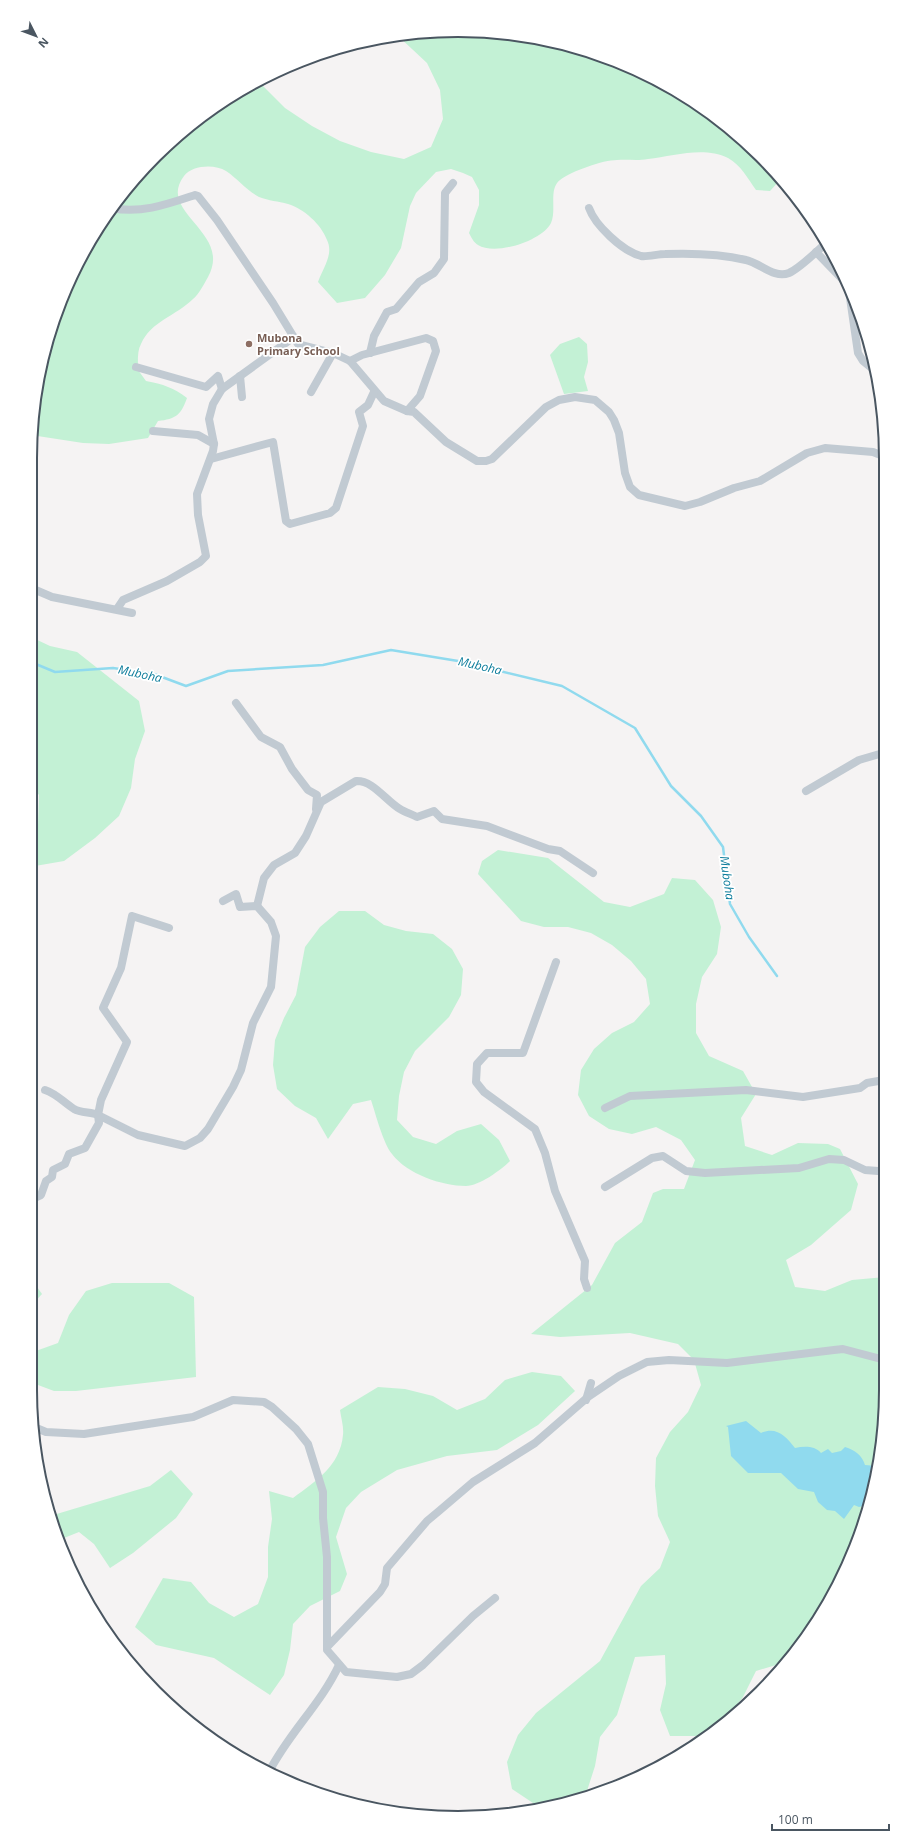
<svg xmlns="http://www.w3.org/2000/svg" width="916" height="1848" viewBox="0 0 916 1848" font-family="'Open Sans',sans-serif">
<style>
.green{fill:#c3f1d5}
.water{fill:#90daee}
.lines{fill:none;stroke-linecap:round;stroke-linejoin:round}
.stream{stroke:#90daee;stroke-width:2.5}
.minor{stroke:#c1cad2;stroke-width:8}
.education-dot{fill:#8d6e63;stroke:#fff;stroke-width:1.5}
.labels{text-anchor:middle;stroke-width:3.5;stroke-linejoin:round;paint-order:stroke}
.education-label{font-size:11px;font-weight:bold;fill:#785e54;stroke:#fff;text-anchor:start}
.water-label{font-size:12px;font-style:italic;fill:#0c7c9b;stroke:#fff}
.rim{fill:none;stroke:#4a5661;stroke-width:2}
</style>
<rect width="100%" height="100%" fill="#f5f3f3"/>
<g class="green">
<path d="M 486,31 L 569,45 L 647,74 L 719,119 L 780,180 L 770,191 L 756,190 C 748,179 741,165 728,158 C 704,146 673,156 648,159 C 637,161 627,159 617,160 C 603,160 572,171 560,180 C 548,189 557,210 551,223 C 542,241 495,256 478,245 C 474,243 471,237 469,233 L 479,205 L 479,190 L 472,177 L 463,173 L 451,169 L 436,172 L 416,193 L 410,206 L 401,248 L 385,275 L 365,298 L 337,303 L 318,282 C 323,268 334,254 327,240 C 321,224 304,209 288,204 C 278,201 269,201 259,197 C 246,190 238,179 226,171 C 215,164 192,165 184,176 C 156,213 233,232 208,277 C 204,284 199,294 193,299 C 176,316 151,321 141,344 C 137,351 138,362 138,370 L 146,381 C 163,384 174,388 187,398 C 181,415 176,419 158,421 L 148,438 L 109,444 L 83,443 L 31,435 L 45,347 L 74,269 L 118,198 L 176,136 L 244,87 L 258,81 L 285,108 L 312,126 L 340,141 L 371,152 L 404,159 L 431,147 L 443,119 L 440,90 L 427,63 L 397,35 Z"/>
<path d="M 579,337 L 587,344 L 588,362 L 584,377 L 588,391 L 564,394 L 550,355 L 560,344 Z"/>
<path d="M 31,637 L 50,646 L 77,652 L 139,701 L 145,731 L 135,759 L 131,788 L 119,816 L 95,838 L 64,861 L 35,866 L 30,862 L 31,834 L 38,825 L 39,795 L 31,785 Z"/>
<path d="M 498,850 L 548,858 L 604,902 L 630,907 L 664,894 L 672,878 L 695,880 L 713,900 L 721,927 L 717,954 L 702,977 L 696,1004 L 696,1033 L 709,1056 L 743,1071 L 756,1094 L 741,1118 L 745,1146 L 772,1155 L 798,1143 L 828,1144 L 840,1149 L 858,1184 L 851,1210 L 811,1245 L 786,1260 L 795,1287 L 825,1291 L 852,1280 L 885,1277 L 885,1418 L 871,1501 L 842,1579 L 814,1628 L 786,1662 L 756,1671 L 743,1697 L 726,1719 L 698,1736 L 670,1736 L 660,1710 L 666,1684 L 665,1655 L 635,1657 L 617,1715 L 600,1737 L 595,1766 L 586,1794 L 578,1800 L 569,1803 L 548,1807 L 536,1805 L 512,1789 L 507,1762 L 518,1735 L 536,1713 L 600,1661 L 641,1586 L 660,1568 L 670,1542 L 658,1516 L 655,1486 L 656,1458 L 670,1432 L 688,1412 L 701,1385 L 694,1360 L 678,1344 L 630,1333 L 560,1337 L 531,1334 L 592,1285 L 615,1243 L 642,1222 L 653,1193 L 663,1189 L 684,1189 L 695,1160 L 681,1140 L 656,1127 L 632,1134 L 609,1129 L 589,1116 L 578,1095 L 581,1070 L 594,1049 L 612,1033 L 634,1022 L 650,1004 L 646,979 L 631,961 L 612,945 L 591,933 L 568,927 L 544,927 L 521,921 L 478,874 L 482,861 Z"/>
<path d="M 339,911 L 365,911 L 384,925 L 406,931 L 433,934 L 452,949 L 463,969 L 461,995 L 449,1017 L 415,1051 L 404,1072 L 399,1096 L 397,1120 L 413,1137 L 436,1144 L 457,1131 L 481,1124 L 499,1140 L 510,1161 C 501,1170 479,1186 466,1186 C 442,1186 407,1174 392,1154 C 383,1143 376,1115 371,1100 L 353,1104 L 328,1139 L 316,1118 L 295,1106 L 277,1089 L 273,1065 L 275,1040 L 284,1018 L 296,995 L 305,947 L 320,927 Z"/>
<path d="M 30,1277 L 42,1294 L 30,1307 Z"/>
<path d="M 112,1283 L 169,1283 L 194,1297 L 196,1377 L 76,1391 L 54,1391 L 30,1382 L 30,1349 L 33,1352 L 58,1343 L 69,1315 L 86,1291 Z"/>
<path d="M 532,1372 L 561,1376 L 575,1391 L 538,1425 L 497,1450 L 447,1456 L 397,1470 L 361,1492 L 346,1508 L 336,1537 L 347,1574 L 340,1591 L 310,1606 L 293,1624 L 290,1650 L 284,1675 L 270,1695 L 214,1658 L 156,1645 L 135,1627 L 163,1578 L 191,1582 L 209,1603 L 234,1617 L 258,1604 L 268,1577 L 268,1547 L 272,1519 L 269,1491 L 293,1498 C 316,1481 340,1466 343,1435 C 344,1427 341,1418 340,1410 L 378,1387 L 405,1389 L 433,1396 L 457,1410 L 485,1399 L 505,1380 Z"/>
<path d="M 171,1470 L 193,1494 L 176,1518 L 133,1553 L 110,1568 L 94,1544 L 79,1532 L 59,1540 L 50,1516 L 150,1486 Z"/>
</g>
<path class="water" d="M 746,1421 L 761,1433 C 776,1426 786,1436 795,1448 C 805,1446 815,1446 821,1453 L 828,1449 L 832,1453 L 841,1451 L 845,1447 C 855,1450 862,1455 865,1465 L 877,1466 L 870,1504 L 859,1507 L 854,1505 L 844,1519 L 835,1511 L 827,1510 L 818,1502 L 814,1492 L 798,1489 L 781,1473 L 748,1473 L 731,1456 L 728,1427 L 726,1426 Z"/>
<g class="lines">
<path class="stream" d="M 31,662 L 55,672 L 113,668 L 154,674 L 186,686 L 228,671 L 323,665 L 391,650 L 458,661 L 562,686 L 635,728 L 671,786 L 701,816 L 723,847 L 730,904 L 749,937 L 777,976"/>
<g class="minor">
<path d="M 112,208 C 141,214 168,204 195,195 L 198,196 L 217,220 L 273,303 L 298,344 L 333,353 L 350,361 L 384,401 L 407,411 L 414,412 L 446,442 L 477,461 L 486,461 L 492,459 L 546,407 L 559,400 L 575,397 L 595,400 L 609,412 L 614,420 L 619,433 L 625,473 L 630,487 L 639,495 L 685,506 L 700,502 L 734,488 L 760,481 L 807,453 L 825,448 L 873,452 L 883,456"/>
<path d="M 589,208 C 595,225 622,251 641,256 C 647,257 658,254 665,254 C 691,253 721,254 746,260 C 760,263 774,279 789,273 C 800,268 816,252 825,244"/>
<path d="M 816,252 L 845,282 L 849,291 L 858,353 L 863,361 L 874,370"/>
<path d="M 370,353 L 374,336 L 387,312 L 396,309 L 419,282 L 434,273 L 444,259 L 445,193 L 453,183"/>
<path d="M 350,361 L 362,355 L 426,338 L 433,341 L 436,351 L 420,396 L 407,411"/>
<path d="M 136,367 L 206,387 L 218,376 L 222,389"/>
<path d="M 240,376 L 242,397"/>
<path d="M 311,392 L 333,353"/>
<path d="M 153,431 L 198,435 L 214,444"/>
<path d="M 211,459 L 273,442 L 286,521 L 290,524 L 330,513 L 336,508 L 363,426 L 359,412 L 368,405 L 374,392"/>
<path d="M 31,588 L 52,597 L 132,613"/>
<path d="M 117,609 L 123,600 L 167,581 L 200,562 L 206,556 L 198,515 L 197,494 L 213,451 L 214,444 L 209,419 L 213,404 L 222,389 L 294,337"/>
<path d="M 236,703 L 261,737 L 280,747 L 292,769 L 308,790 L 317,795 L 316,809"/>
<path d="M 806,791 L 859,760 L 883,753"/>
<path d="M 257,906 L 264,878 L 274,865 L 295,853 L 306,836 L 321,802 L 356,781 C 373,780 386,801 400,809 C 405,812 411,814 417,817 L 434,811 L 442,819 L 487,826 L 548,849 L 560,851 L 593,873"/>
<path d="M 556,962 L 523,1053 L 487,1053 L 477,1064 L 476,1082 L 484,1092 L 535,1129 L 545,1153 L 555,1191 L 585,1261 L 584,1279 L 587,1288"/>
<path d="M 45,1090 C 57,1094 63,1102 74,1109 C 81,1113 91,1112 98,1115 L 101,1100 L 127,1042 L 103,1008 L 121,968 L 132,916 L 169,928"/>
<path d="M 605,1108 L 630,1096 L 746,1090 L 803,1097 L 860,1088 L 867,1083 L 884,1080"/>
<path d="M 605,1187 L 652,1158 L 663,1156 L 686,1171 L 705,1173 L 799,1168 L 829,1159 L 844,1160 L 865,1170 L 878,1171 L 884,1169"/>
<path d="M 30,1200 L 41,1195 L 46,1181 L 52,1177 L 53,1170 L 65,1164 L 69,1154 L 85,1148 L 99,1123 L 98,1115 L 138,1135 L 185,1146 L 200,1138 L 208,1129 L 233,1087 L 241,1070 L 253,1023 L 271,987 L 276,936 L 271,922 L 257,906 L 240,907 L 236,894 L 223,901"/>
<path d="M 586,1400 L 591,1383"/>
<path d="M 34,1427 L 46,1432 L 84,1434 L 193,1417 L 233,1400 L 264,1402 L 272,1407 L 296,1429 L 308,1444 L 323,1492 L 323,1518 L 327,1557 L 327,1650 L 346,1672 L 397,1677 L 411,1674 L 423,1665 L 473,1616 L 495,1598"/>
<path d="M 328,1646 L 380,1592 L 385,1584 L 387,1568 L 427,1521 L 439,1511 L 473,1482 L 535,1443 L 588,1397 L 619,1376 L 647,1362 L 669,1360 L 727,1363 L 834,1350 L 843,1349 L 885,1360"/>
<path d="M 269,1772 C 288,1734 321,1704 339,1665"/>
</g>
</g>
<circle class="education-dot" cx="249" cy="344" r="4"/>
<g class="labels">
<g class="education-label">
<text x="257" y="342">Mubona<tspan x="257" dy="13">Primary School</tspan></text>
</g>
<g class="water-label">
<text transform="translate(480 666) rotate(13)" y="4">Muboha</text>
<text transform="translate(140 674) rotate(12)" y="4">Muboha</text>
<text transform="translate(727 878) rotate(82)" y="4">Muboha</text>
</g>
</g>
<path d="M0 0H916V1848H0ZM458 37H458A421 421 0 0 1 879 458V1390A421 421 0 0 1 458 1811H458A421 421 0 0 1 37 1390V458A421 421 0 0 1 458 37Z" fill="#fff" fill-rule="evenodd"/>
<path class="rim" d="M458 37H458A421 421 0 0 1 879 458V1390A421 421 0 0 1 458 1811H458A421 421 0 0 1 37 1390V458A421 421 0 0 1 458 37Z"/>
<g transform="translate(36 36) rotate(132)" stroke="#ffffff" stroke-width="3" paint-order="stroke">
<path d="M0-3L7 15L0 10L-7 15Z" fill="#4a5661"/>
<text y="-6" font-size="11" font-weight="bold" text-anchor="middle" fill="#4a5661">N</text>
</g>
<path d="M772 1824v6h117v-6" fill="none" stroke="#4a5661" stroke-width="2"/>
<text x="778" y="1824" font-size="12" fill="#4a5661" stroke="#ffffff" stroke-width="3" paint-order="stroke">100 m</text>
</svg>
